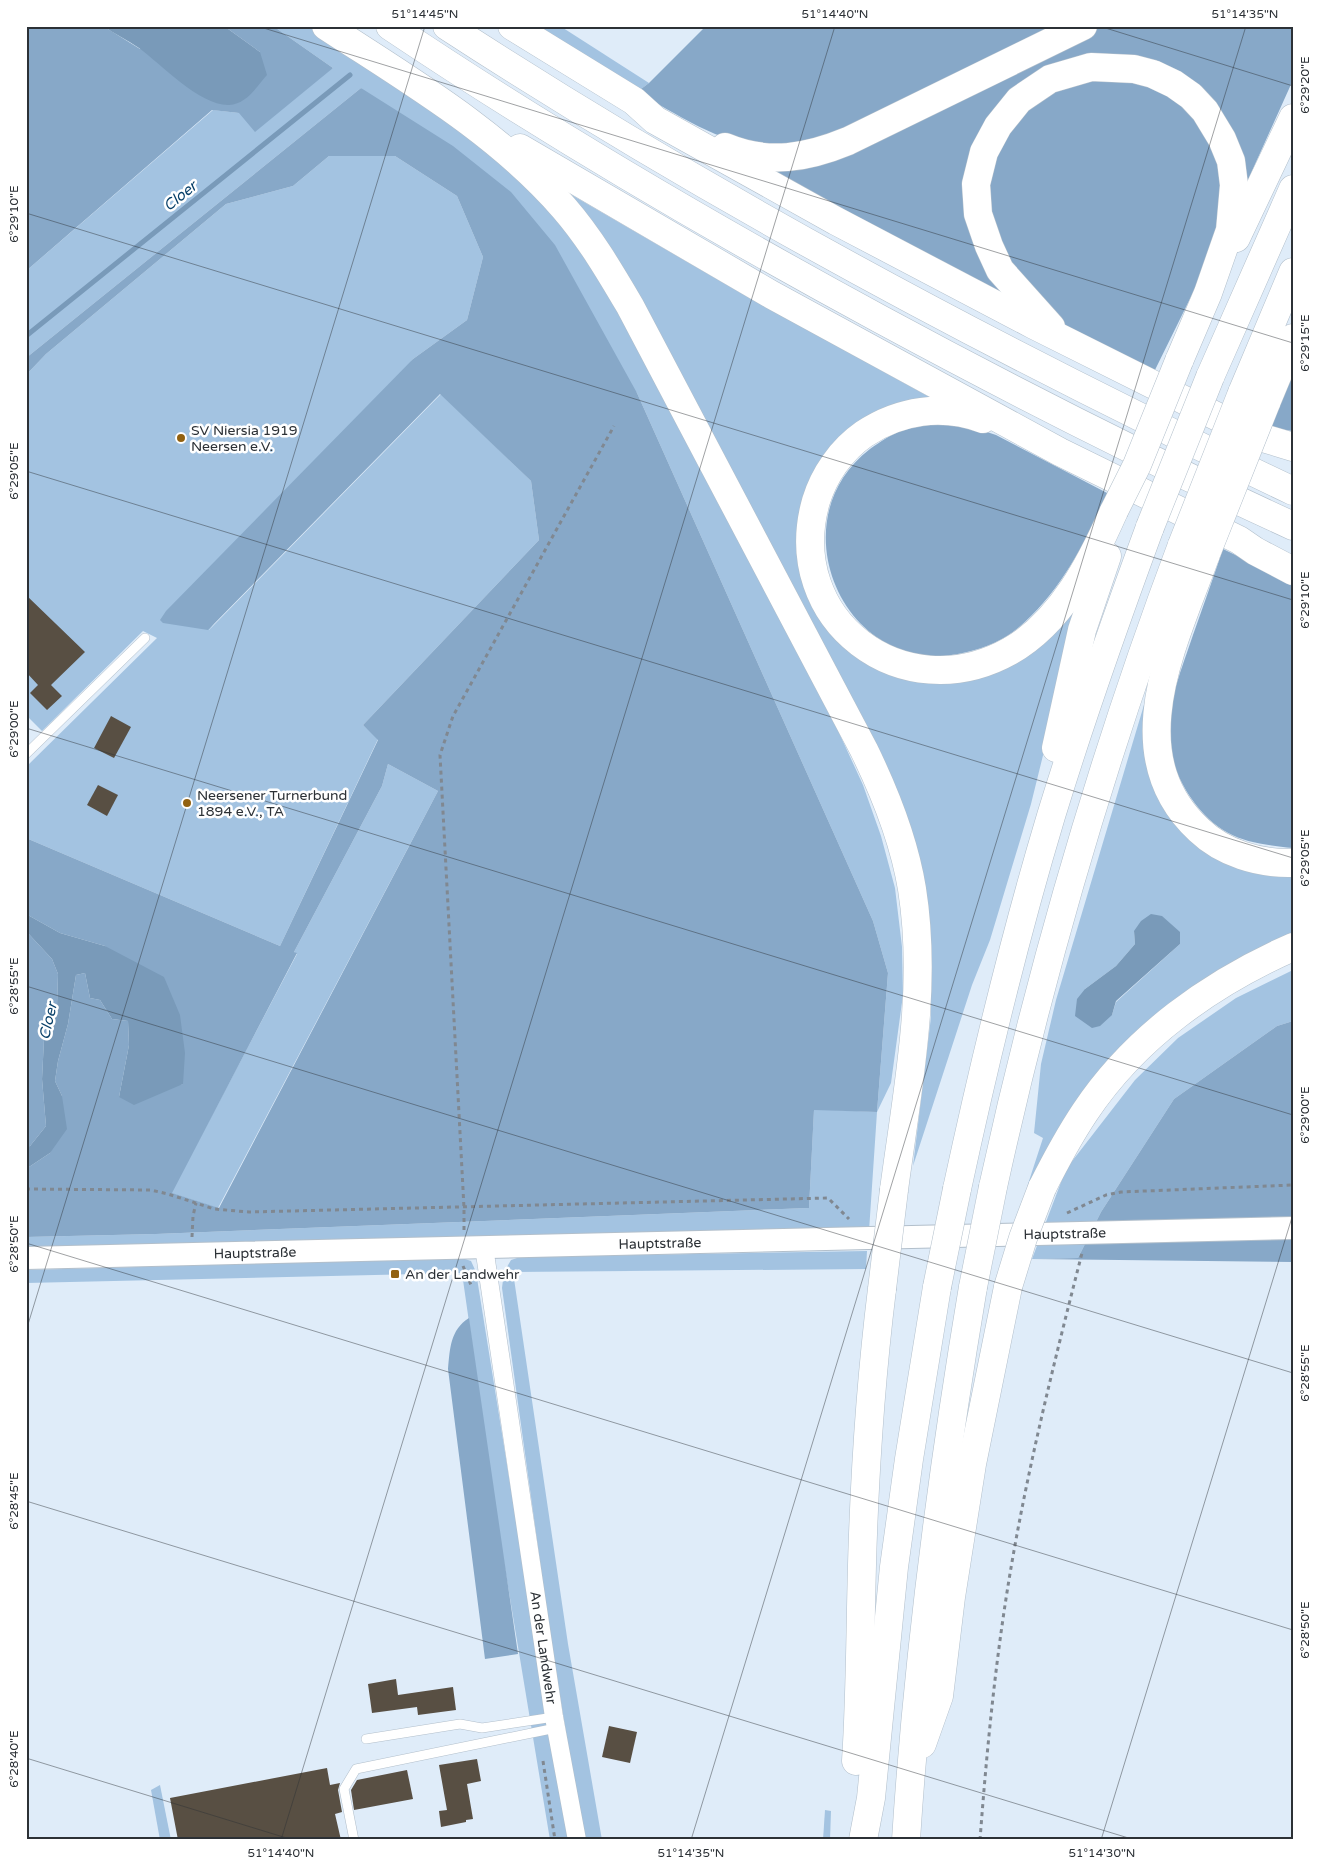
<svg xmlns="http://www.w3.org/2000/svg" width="1319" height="1866" viewBox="0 0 1319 1866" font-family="'Varela Round',sans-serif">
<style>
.green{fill:#a3c3e1;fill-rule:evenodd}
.forest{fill:#87a8c8;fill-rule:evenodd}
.water{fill:#799ab9}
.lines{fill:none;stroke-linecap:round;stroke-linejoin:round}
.stream{stroke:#799ab9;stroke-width:5}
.building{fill:#584f43}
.service-casing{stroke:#b2bfcb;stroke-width:10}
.minor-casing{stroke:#b2bfcb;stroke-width:19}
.tertiary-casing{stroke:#b2bfcb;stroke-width:24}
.motorway-casing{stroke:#b2bfcb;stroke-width:29}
.path{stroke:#808891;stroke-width:3;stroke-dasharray:4 4;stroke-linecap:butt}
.service{stroke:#fff;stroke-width:9}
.minor{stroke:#fff;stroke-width:18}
.tertiary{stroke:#fff;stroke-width:22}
.motorway{stroke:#fff;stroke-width:28}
.motorway-bridge-casing{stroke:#b2bfcb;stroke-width:29;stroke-linecap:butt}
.motorway-bridge{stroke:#fff;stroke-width:28}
.ticks{fill:none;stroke:#2c3136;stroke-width:1;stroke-opacity:0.45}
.poi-dot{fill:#926110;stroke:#fff;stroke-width:2}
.labels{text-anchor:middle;stroke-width:5;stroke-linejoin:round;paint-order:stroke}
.poi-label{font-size:14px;fill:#2c3136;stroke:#fff;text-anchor:start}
.street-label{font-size:14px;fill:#2c3136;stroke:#fff}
.water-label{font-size:15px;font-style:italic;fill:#084069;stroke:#fff}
.neatline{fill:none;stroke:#2c3136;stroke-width:2}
.ticks-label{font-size:12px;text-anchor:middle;fill:#2c3136}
</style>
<rect width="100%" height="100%" fill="#dfecf9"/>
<g class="green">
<path d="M 273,26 L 310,26 L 408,91 L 524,179 L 582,249 L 613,298 L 813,676 L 863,785 L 881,836 L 895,888 L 902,947 L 903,995 L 891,1083 L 877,1112 L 869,1231 L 26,1251 L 26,1237 L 156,1234 L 809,1208 L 814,1109 L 877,1112 L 888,973 L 873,921 L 637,393 L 361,88 L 26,358 L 26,271 L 213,110 L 239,113 L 333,68 Z"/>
<path d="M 529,26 L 560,26 L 649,83 L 637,92 Z"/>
<path d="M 329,156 L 395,156 L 457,196 L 483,257 L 467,320 L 413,359 L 209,630 L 441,394 L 531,481 L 539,540 L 363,725 L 378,739 L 280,946 L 26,838 L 26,767 L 157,638 L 143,631 L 42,731 L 26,715 L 26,375 L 46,354 L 226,204 L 293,186 Z"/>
<path d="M 558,187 L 751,299 L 944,405 L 819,473 L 828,621 L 953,680 L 1086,581 L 1031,804 L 990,940 L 972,985 L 913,1166 L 931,1017 L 931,949 L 923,884 Z"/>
<path d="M 1155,668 L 1168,805 L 1293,872 L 1293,936 L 1216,974 L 1031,1185 L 1028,1184 L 1043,1138 L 1034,1133 L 1041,1064 L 1056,1000 ZM 1134,931 L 1180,944 L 1116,1002 L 1112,1015 L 1085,989 L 1116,966 L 1135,944 Z"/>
<path d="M 388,764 L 438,791 L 218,1208 L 171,1193 L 297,954 L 294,952 L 382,786 Z"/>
<path d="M 1293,970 L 1293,1021 L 1277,1026 L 1174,1099 L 1101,1212 L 1078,1258 L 1032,1259 L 1066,1169 L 1135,1080 L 1178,1038 L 1236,998 Z"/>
<path d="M 867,1251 L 866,1269 L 513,1272 L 568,1644 L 602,1840 L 584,1840 L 552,1648 L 502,1288 L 504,1272 L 511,1260 L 520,1257 Z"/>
<path d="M 462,1258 L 471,1261 L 476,1272 L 537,1651 L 570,1840 L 550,1840 L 499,1532 L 462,1273 L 26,1283 L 26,1270 Z"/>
<path d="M 160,1785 L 171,1840 L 160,1840 L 151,1790 Z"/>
<path d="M 825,1810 L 831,1811 L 830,1840 L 823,1840 Z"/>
</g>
<g class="forest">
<path d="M 26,26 L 103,26 L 140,49 L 260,52 L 224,26 L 273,26 L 333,68 L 255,132 L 239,113 L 212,110 L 26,271 Z"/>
<path d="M 706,26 L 1054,26 L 831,135 C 810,141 789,146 767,146 C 723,146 675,113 637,92 L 649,83 Z"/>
<path d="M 1100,26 L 1293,26 L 1293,80 L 1243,191 L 1154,372 L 760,166 L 841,152 Z"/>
<path d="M 361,88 L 453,146 L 511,192 L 555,245 L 637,393 L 873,921 L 888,973 L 877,1112 L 814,1110 L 809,1208 L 156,1234 L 26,1237 L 26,1169 L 50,1153 L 62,1096 L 55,1081 L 58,1061 L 68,1024 L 76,975 L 85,973 L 90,998 L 100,1000 L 112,1019 L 128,1021 L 129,1045 L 119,1097 L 183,1084 L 105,946 L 60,933 L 26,914 L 26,838 L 280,946 L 378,740 L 363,725 L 539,540 L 531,481 L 440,394 L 208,630 L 163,623 L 160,620 L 166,611 L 413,359 L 467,320 L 483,257 L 457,196 L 395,156 L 329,156 L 293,186 L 226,204 L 46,354 L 26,375 L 26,358 ZM 388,764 L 438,791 L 219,1208 L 172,1193 L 297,953 L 294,952 L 382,786 Z"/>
<path d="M 1293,359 L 1293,431 L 1271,428 Z"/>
<path d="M 933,424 L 969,426 L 996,435 L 1109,494 C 1085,542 1060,593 1018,628 C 1004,640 985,648 967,652 C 847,684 774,522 870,449 C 880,442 891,434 903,430 C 912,427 923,426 933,424 Z"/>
<path d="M 1223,549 L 1293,583 L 1293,848 C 1247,843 1220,839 1191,798 C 1181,783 1172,765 1169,746 C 1165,708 1181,671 1193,635 C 1203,607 1213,578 1223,549 Z"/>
<path d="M 26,931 L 52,959 L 58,974 L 57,1006 L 44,1039 L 42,1079 L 46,1126 L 30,1146 L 26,1147 Z"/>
<path d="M 1293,1021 L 1293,1262 L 1032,1259 L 1078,1258 L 1101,1212 L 1174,1099 L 1277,1026 Z"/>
<path d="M 469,1318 L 518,1654 L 485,1659 L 448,1369 C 450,1349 450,1330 469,1318 Z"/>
</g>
<g class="water">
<path d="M 103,26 L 224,26 L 260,52 L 267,75 C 256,87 247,104 229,105 C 200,106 161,64 139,48 C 127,40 115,34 103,26 Z"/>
<path d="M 26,914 L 60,933 L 105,946 L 164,977 L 180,1015 L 185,1053 L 183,1084 L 134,1105 L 119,1097 L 129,1045 L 128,1021 L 112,1019 L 100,1000 L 90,998 L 85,973 L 76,975 L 68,1024 L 58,1061 L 55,1081 L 62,1096 L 67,1129 L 50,1153 L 26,1169 L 26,1147 L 30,1146 L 46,1126 L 42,1079 L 44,1039 L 57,1006 L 58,974 L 52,959 L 26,931 Z"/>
<path d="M 1151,914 L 1162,916 L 1180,932 L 1180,944 L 1116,1001 L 1112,1015 L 1100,1026 L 1092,1028 L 1075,1016 L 1077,999 L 1085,989 L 1116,966 L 1135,944 L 1134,931 L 1141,921 Z"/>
</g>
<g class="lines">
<path class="stream" d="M 26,336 L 350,75"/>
</g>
<g class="building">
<path d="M 26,595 L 85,652 L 51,685 L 62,696 L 47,710 L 30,693 L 38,685 L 26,672 Z"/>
<path d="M 111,716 L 131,727 L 114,758 L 94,748 Z"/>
<path d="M 98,785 L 118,795 L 107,816 L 87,805 Z"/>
<path d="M 396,1679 L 398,1695 L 453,1687 L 456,1710 L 418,1715 L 417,1707 L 372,1713 L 368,1684 Z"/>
<path d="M 609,1726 L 637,1732 L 630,1763 L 602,1757 Z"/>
<path d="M 477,1759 L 481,1781 L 467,1784 L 473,1819 L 466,1820 L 466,1822 L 441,1827 L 439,1811 L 447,1810 L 439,1765 Z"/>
<path d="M 327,1768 L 330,1785 L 340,1783 L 338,1790 L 342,1812 L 335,1814 L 341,1840 L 178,1840 L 170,1798 Z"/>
<path d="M 407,1770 L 413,1799 L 354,1810 L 351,1790 L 357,1780 Z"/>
</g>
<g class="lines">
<defs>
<g id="service">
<path d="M 26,754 L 145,638"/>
<path d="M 366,1739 L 460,1724 L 482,1728 L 554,1717"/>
<path d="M 354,1840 L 344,1789 L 356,1769 L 556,1728"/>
</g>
<g id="minor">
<path id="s1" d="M 484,1247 L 554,1717 L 577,1840"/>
</g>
<g id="tertiary">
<path id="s2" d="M 26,1258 L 1293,1228"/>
</g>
<g id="motorway">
<path d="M 326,26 C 410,81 498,132 564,208 C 590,238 610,272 630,306 L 864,750 C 886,795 904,840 912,889 C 928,990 907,1091 894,1190"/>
<path d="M 390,26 C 548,132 712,228 880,319 C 1015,392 1153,462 1293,526"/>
<path d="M 447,26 C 717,202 1001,353 1293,491"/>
<path d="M 512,26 L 634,101 L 655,120 L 836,221 L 1034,325 L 1226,421 L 1260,437 L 1293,447"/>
<path d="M 725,147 C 768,165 807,158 848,141 L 1083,26"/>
<path d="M 520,148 L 772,295 L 1060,452 L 1239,540 L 1255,551 L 1293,571"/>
<path d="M 1236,238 L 1293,118"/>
<path d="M 1051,327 L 1000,270 L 989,246 L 978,214 L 976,184 L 984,152 L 998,126 L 1019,100 L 1050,79 L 1091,67 L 1134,69 L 1153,74 L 1174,84 L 1191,96 L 1205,111 L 1222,139 L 1231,161 L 1234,185 L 1230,230 L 1208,293 L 1179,361"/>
<path d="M 1210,377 L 1293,189"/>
<path d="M 1242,393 L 1293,272"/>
<path d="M 1266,403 L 1293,338"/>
<path d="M 983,419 C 942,404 900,410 864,434 C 841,450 824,475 816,501 C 782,620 903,711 1010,651 C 1061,622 1091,563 1114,511"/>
<path d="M 1206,554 C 1175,641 1116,753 1199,830 C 1223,853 1259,864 1293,863"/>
<path d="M 1056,748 L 1082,630 L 1107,556"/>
<path d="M 993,1187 C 1041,968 1103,755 1182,545"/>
<path d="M 1042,1188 C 1055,1162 1069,1136 1085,1112 C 1135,1037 1211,983 1293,947"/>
<path d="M 957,1189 C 984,1064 1014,939 1051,816 C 1081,718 1115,622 1150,527"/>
<path d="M 922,1744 L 939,1696 L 951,1597 L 972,1464 L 1008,1287"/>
<path d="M 856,1761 C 861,1685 860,1610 863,1534 C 866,1452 872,1370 882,1289"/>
<path d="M 863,1840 L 871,1798 L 894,1567 L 909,1459 L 937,1287"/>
<path d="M 906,1840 C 918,1654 942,1471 973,1287"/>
</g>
</defs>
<use href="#service" class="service-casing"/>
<use href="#minor" class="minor-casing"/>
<use href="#tertiary" class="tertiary-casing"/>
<use href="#motorway" class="motorway-casing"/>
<g class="path">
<path d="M 26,1189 L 151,1190 L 168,1194 L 214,1209 L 249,1212 L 828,1198 L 849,1219"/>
<path d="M 1067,1213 L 1106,1195 L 1121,1192 L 1293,1185"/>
<path d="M 464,1230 L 464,1208 L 440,755 L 453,716 L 614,426"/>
<path d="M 192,1237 L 193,1216 L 196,1203"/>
<path d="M 463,1266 L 471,1285"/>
<path d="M 543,1761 L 555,1840"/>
<path d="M 980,1840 C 987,1747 996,1654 1012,1562 C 1030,1458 1056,1355 1082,1253"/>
</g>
<use href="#service" class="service"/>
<use href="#minor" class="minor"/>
<use href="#tertiary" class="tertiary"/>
<use href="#motorway" class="motorway"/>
<defs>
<g id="motorway-bridge">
<path d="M 1114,511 L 1137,465 L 1179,361"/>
<path d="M 1150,527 L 1210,377"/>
<path d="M 1182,545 L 1242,393"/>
<path d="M 1206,554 L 1266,403"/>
<path d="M 937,1287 L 957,1189"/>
<path d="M 973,1287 L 993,1187"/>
<path d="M 1008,1287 L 1023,1238 L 1042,1188"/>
<path d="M 882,1289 L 894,1190"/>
</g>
</defs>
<use href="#motorway-bridge" class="motorway-bridge-casing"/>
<use href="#motorway-bridge" class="motorway-bridge"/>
</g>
<path class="ticks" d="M 257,26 L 1293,343M 1099,26 L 1293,86M 26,213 L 1293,600M 26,471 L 1293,858M 26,728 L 1293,1115M 26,986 L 1293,1373M 26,1243 L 1293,1630M 26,1331 L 425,26M 26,1501 L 1135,1840M 26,1758 L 293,1840M 281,1840 L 835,26M 691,1840 L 1246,26M 1101,1840 L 1293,1214"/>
<g class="poi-dot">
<circle cx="181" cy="438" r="5"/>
<circle cx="187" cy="803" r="5"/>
<rect x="390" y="1269" width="10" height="10" rx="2.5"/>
</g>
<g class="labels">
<g class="poi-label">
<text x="191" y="435">SV Niersia 1919<tspan x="191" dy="16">Neersen e.V.</tspan></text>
<text x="197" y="800">Neersener Turnerbund<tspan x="197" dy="16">1894 e.V., TA</tspan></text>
<text x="405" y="1279">An der Landwehr</text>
</g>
<g class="street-label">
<text dy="5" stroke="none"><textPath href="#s2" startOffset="1039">Hauptstraße</textPath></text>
<text dy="5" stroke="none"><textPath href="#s2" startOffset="634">Hauptstraße</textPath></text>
<text dy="5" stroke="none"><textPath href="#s2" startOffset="229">Hauptstraße</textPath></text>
<text dy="5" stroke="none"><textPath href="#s1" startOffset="405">An der Landwehr</textPath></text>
</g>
<g class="water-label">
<text transform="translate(180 196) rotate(-39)" y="5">Cloer</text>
<text transform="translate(48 1021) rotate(-77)" y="5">Cloer</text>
</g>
</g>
<rect width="1319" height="1866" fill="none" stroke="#ffffff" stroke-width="55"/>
<rect x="28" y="28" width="1264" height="1810" class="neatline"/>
<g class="ticks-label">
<text x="425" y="18">51°14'45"N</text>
<text x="835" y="18">51°14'40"N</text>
<text x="1245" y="18">51°14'35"N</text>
<text transform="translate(1305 85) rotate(-90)" y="4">6°29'20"E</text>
<text transform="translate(14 214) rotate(-90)" y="4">6°29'10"E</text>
<text transform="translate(1305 343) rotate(-90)" y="4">6°29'15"E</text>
<text transform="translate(14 471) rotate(-90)" y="4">6°29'05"E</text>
<text transform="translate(1305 600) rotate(-90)" y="4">6°29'10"E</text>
<text transform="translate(14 729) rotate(-90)" y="4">6°29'00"E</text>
<text transform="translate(1305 858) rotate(-90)" y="4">6°29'05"E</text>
<text transform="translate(14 986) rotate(-90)" y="4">6°28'55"E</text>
<text transform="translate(1305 1115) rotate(-90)" y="4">6°29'00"E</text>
<text transform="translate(14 1244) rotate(-90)" y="4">6°28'50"E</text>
<text transform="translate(1305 1373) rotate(-90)" y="4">6°28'55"E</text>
<text transform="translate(14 1501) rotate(-90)" y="4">6°28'45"E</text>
<text transform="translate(1305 1630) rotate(-90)" y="4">6°28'50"E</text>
<text transform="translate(14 1759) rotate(-90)" y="4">6°28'40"E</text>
<text x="281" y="1857">51°14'40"N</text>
<text x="691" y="1857">51°14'35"N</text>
<text x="1102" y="1857">51°14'30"N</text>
</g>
</svg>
